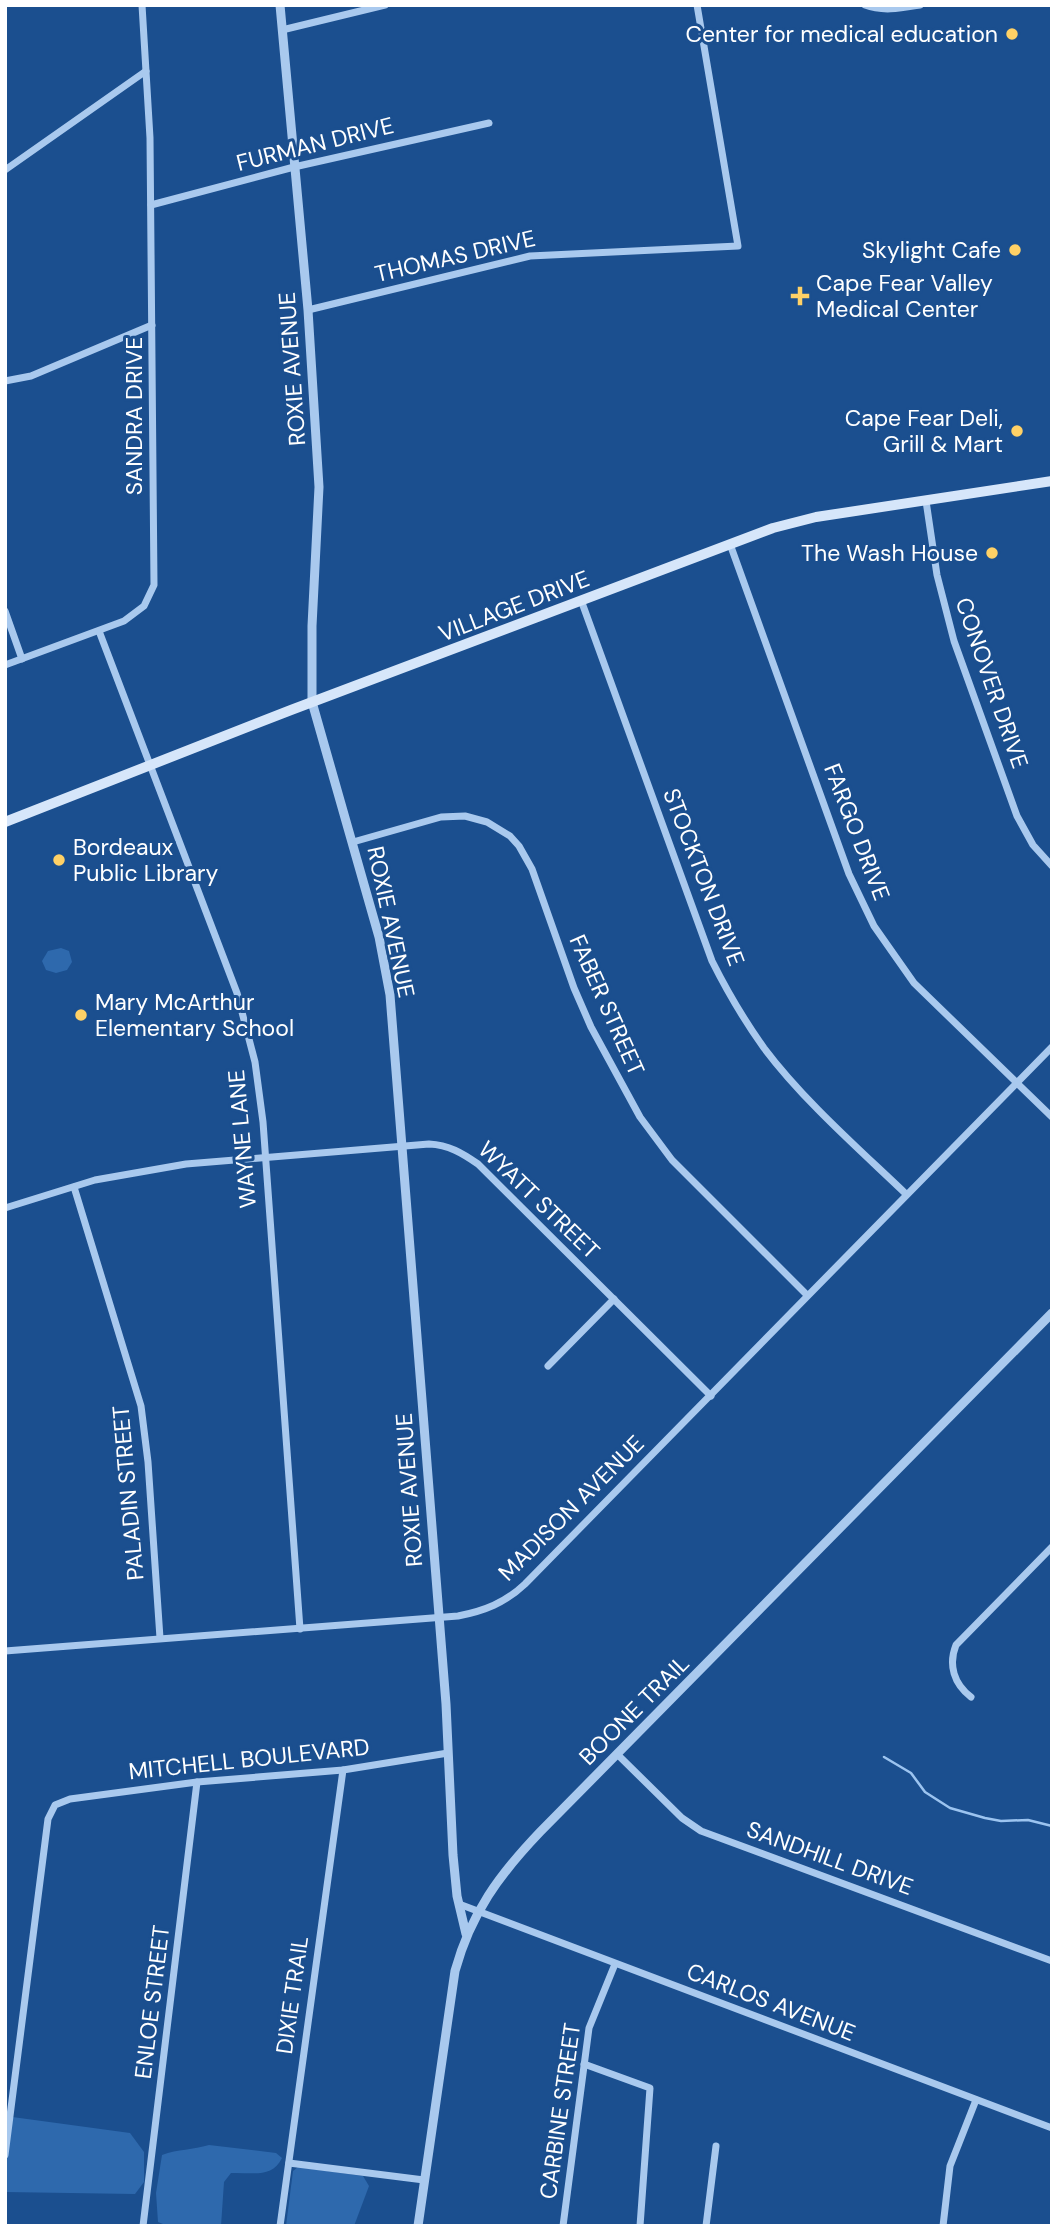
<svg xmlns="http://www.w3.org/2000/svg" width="1057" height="2231" viewBox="0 0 1057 2231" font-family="'DM Sans',sans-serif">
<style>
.green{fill:#2e69ad}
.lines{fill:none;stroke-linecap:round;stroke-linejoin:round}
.stream{stroke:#9cc4f0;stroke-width:2.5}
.minor{stroke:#a9c9ee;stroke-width:7}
.tertiary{stroke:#a9c9ee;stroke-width:9}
.secondary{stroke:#d6e6fa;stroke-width:10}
.poi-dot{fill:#ffd166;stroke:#1b4f8f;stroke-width:2.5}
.labels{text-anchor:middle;stroke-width:6;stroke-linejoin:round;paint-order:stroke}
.poi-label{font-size:23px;fill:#fff;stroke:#1b4f8f;text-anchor:end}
.street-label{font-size:23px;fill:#fff;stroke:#1b4f8f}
</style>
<rect width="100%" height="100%" fill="#1b4f8f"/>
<g class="green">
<path d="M 61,948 L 69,951 L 72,962 L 67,970 L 56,973 L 46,970 L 42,961 L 48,951 Z"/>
<path d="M 5,2116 L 130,2133 L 144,2152 L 144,2182 L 135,2194 L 5,2192 Z"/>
<path d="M 209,2145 L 276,2153 L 282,2158 C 272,2179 251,2172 231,2173 L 224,2182 L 221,2226 L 168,2226 L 158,2222 L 156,2193 L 162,2155 C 178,2149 193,2150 209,2145 Z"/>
<path d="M 298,2167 L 363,2176 L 369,2186 L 354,2226 L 286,2226 L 293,2171 Z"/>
</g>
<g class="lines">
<path class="stream" d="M 884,1757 L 911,1773 L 925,1792 L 950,1808 L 985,1818 L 1001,1821 L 1028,1820 L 1052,1826"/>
<g class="minor">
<path d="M 865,5 C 883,12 902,8 920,5"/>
<path d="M 282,30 L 385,5"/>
<path d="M 5,170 L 146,71"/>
<path d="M 151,205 L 294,167 L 489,123"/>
<path d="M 308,310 L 530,256 L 738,246 L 697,5"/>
<path d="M 5,381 L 31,376 L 152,325"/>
<path d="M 926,501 L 937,575 L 954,641 L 1017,816 L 1033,845 L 1052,866"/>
<path d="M 730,544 L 849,874 L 874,926 L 914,983 L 1052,1117"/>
<path d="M 581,600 L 712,961 C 727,991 744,1020 764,1048 C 803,1100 859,1149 906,1194"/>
<path d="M 5,611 L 22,659"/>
<path d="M 99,631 L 237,993 L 255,1062 L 263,1122 L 300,1629"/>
<path d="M 5,665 L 124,621 L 144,606 L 154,585 L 150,138 L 142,5"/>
<path d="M 353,842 L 441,817 L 465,816 L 487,822 L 510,836 L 519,846 L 532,869 L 574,988 L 591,1027 L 640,1117 L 672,1160 L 807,1295"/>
<path d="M 74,1187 L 141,1406 L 148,1462 L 160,1638"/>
<path d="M 5,1208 L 95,1180 L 186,1164 L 429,1144 C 449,1145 462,1153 478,1164 L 711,1396"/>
<path d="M 548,1366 L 614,1299"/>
<path d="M 5,1651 L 458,1616 C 484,1611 505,1603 525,1584 L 1052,1047"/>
<path d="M 971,1697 C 954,1684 948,1665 956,1645 L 1052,1547"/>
<path d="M 617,1754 L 682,1818 L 701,1831 L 1052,1961"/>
<path d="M 459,1904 L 1052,2128"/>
<path d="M 584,2064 L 650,2088 L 640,2226"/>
<path d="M 5,2155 L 48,1819 L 55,1805 L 70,1799 L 197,1782 L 343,1770 L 448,1753"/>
<path d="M 289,2163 L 424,2180"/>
<path d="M 143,2226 L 197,1782"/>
<path d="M 280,2226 L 343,1770"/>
<path d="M 563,2226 L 589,2028 L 615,1964"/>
<path d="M 706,2226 L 716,2146"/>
<path d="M 943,2226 L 950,2166 L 976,2100"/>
</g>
<g class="tertiary">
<path d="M 280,5 L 308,310 L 319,487 L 312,626 L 312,702 L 379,937 L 390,995 L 446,1704 L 453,1855 L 457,1896 L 466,1934"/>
<path d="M 418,2226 L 455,1971 C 471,1913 499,1875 540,1832 L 1052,1313"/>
</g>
<path class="secondary" d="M 5,822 L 291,710 L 773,528 L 816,517 L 1052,481"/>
</g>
<g class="poi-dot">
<circle cx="1012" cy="34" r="7"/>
<circle cx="1015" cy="250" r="7"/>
<path d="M796.5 285.5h7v7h7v7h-7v7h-7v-7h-7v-7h7z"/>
<circle cx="1017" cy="431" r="7"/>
<circle cx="992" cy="553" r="7"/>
<circle cx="59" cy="860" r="7"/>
<circle cx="81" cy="1015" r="7"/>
</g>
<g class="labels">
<g class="poi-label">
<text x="998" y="42">Center for medical education</text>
<text x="1001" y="258">Skylight Cafe</text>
<text x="816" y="291" text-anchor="start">Cape Fear Valley<tspan x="816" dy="26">Medical Center</tspan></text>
<text x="1003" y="426">Cape Fear Deli,<tspan x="1003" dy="26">Grill &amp; Mart</tspan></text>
<text x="978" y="561">The Wash House</text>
<text x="73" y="855" text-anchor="start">Bordeaux<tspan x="73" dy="26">Public Library</tspan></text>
<text x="95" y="1010" text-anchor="start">Mary McArthur<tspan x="95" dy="26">Elementary School</tspan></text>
</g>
<g class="street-label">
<text transform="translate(315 144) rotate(-14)" y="8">FURMAN DRIVE</text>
<text transform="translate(455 256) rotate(-13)" y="8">THOMAS DRIVE</text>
<text transform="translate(292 369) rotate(-94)" y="8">ROXIE AVENUE</text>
<text transform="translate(134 416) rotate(-90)" y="8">SANDRA DRIVE</text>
<text transform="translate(514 606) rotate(-21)" y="8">VILLAGE DRIVE</text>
<text transform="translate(992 683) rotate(71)" y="8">CONOVER DRIVE</text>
<text transform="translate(857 832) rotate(69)" y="8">FARGO DRIVE</text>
<text transform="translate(704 877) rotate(69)" y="8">STOCKTON DRIVE</text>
<text transform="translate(391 922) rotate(78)" y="8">ROXIE AVENUE</text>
<text transform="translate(607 1005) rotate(66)" y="8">FABER STREET</text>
<text transform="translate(242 1139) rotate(-95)" y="8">WAYNE LANE</text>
<text transform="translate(539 1200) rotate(44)" y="8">WYATT STREET</text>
<text transform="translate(409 1490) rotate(-94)" y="8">ROXIE AVENUE</text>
<text transform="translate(128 1493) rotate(-95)" y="8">PALADIN STREET</text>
<text transform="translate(571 1508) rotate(-45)" y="8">MADISON AVENUE</text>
<text transform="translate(634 1710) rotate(-45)" y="8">BOONE TRAIL</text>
<text transform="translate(249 1759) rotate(-6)" y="8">MITCHELL BOULEVARD</text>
<text transform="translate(830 1858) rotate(20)" y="8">SANDHILL DRIVE</text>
<text transform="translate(292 1995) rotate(-82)" y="8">DIXIE TRAIL</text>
<text transform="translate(152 2002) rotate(-83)" y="8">ENLOE STREET</text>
<text transform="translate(771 2002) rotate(21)" y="8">CARLOS AVENUE</text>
<text transform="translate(560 2111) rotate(-82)" y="8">CARBINE STREET</text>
</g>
</g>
<rect width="1057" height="2231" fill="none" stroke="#ffffff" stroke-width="14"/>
</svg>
